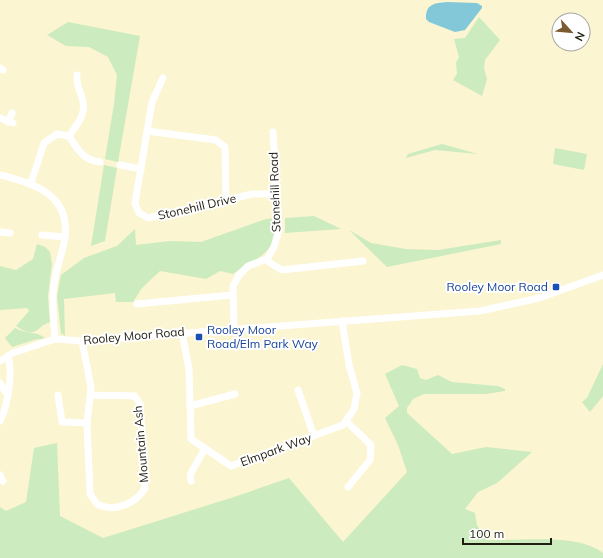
<svg xmlns="http://www.w3.org/2000/svg" width="603" height="558" viewBox="0 0 603 558" font-family="Mulish,sans-serif">
<style>
.green{fill:#ccebbe}
.water{fill:#82c8d8}
.lines{fill:none;stroke-linecap:round;stroke-linejoin:round}
.minor{stroke:#fff;stroke-width:7}
.transit-dot{fill:#1a4fb4;stroke:#fff;stroke-width:1.5}
.labels{text-anchor:middle;stroke-width:4;stroke-linejoin:round;paint-order:stroke}
.street-label{font-size:12px;fill:#201e11;stroke:#fff}
.transit-label{font-size:12px;fill:#164399;stroke:#fff;text-anchor:end}
</style>
<rect width="100%" height="100%" fill="#fbf5d1"/>
<g class="green">
<path d="M 479,17 L 500,40 L 485,60 L 484,68 L 487,79 L 482,96 L 453,80 L 457,74 L 456,63 L 459,57 L 454,39 L 465,38 Z"/>
<path d="M 68,22 L 140,36 L 118,162 L 105,159 L 114,104 L 117,75 L 108,57 L 89,47 L 66,46 L 47,35 Z"/>
<path d="M 442,144 L 478,154 L 435,150 L 406,158 L 408,154 Z"/>
<path d="M 555,148 L 587,154 L 584,170 L 553,164 Z"/>
<path d="M 104,165 L 117,168 L 105,241 L 91,246 Z"/>
<path d="M 314,216 L 341,229 L 285,233 L 285,218 Z"/>
<path d="M 276,218 C 274,260 260,253 233,274 L 220,271 L 206,279 L 160,271 L 142,288 L 133,302 L 116,302 L 115,293 L 64,299 L 65,336 L 61,333 L 57,296 L 61,275 L 84,258 L 117,246 L 135,229 L 136,245 L 170,241 L 201,242 L 266,219 Z"/>
<path d="M 349,230 L 371,243 L 406,249 L 438,250 L 501,240 L 501,244 L 387,267 Z"/>
<path d="M 37,244 L 45,247 L 50,252 L 52,264 L 48,296 L 50,322 C 35,327 37,340 16,326 L 29,311 L 27,308 L 0,310 L 0,266 L 16,270 L 33,259 Z"/>
<path d="M 15,328 C 25,334 36,331 45,338 L 34,340 L 12,347 L 5,338 Z"/>
<path d="M 603,364 L 603,396 L 590,412 L 582,402 L 587,398 Z"/>
<path d="M 402,365 L 417,369 L 420,378 L 426,380 L 438,375 L 452,382 L 498,386 L 505,389 L 505,391 L 486,394 L 424,394 L 413,399 L 407,408 L 407,413 L 452,454 L 486,447 L 532,452 L 497,483 L 478,492 L 465,509 L 475,513 L 477,525 L 487,540 C 518,541 579,533 603,553 L 603,558 L 0,558 L 0,507 L 6,511 L 26,502 L 34,448 L 57,443 L 60,516 L 103,538 L 234,497 L 289,478 L 343,542 L 407,472 L 398,445 L 385,418 L 399,406 L 385,374 Z"/>
</g>
<path class="water" d="M 447,2 L 477,3 L 482,6 L 482,8 L 465,30 L 455,32 L 429,22 L 426,19 C 425,4 435,3 447,2 Z"/>
<g class="lines">
<g class="minor">
<path d="M 0,68 L 3,70"/>
<path d="M 163,78 L 152,102 L 135,203 L 139,213 L 148,218 L 252,194 L 276,194"/>
<path d="M 0,118 L 13,123"/>
<path d="M 8,122 L 12,113"/>
<path d="M 147,131 L 216,140 L 225,147 L 226,200"/>
<path d="M 69,136 C 77,149 84,161 100,162"/>
<path d="M 120,165 L 141,169"/>
<path d="M 0,175 C 33,183 70,194 65,237 C 63,253 56,268 54,284 C 51,302 54,321 55,339"/>
<path d="M 31,183 L 44,143 L 57,134 L 69,136 C 76,126 86,115 83,102 C 81,90 76,88 77,75"/>
<path d="M 0,232 L 10,233"/>
<path d="M 42,235 L 65,237"/>
<path d="M 267,259 L 270,263 L 282,270 L 363,261"/>
<path d="M 137,304 L 232,295"/>
<path d="M 234,328 L 233,286 L 239,275 L 248,266 L 267,259 L 274,247 L 279,230 L 273,132"/>
<path d="M 182,332 L 189,370 L 191,439 L 231,466 L 343,425 L 354,409 L 357,393 L 349,365 L 342,321"/>
<path d="M 82,341 L 91,387 L 87,423 L 90,494 L 97,504 C 113,513 136,504 145,488 L 140,404 L 135,396 C 120,395 106,396 91,395"/>
<path d="M 0,361 L 13,353 L 55,339 L 82,341 L 480,311 L 539,298 L 603,275"/>
<path d="M 0,383 L 8,396"/>
<path d="M 298,390 L 314,436"/>
<path d="M 58,395 L 62,422 L 87,423"/>
<path d="M 190,406 L 235,394"/>
<path d="M 0,421 C 8,405 13,373 8,356"/>
<path d="M 346,421 L 371,445 L 370,460 L 348,487"/>
<path d="M 0,475 L 3,481"/>
<path d="M 191,481 L 190,475 L 205,448"/>
</g>
</g>
<g class="transit-dot">
<rect x="552" y="283" width="8" height="8" rx="2"/>
<rect x="195" y="333" width="8" height="8" rx="2"/>
</g>
<g class="labels">
<g class="street-label">
<text transform="translate(275 192) rotate(-92)" y="4">Stonehill Road</text>
<text transform="translate(197 207) rotate(-13)" y="4">Stonehill Drive</text>
<text transform="translate(134 336) rotate(-5)" y="4">Rooley Moor Road</text>
<text transform="translate(141 444) rotate(-95)" y="4">Mountain Ash</text>
<text transform="translate(276 450) rotate(-20)" y="4">Elmpark Way</text>
</g>
<g class="transit-label">
<text x="548" y="291">Rooley Moor Road</text>
<text x="207" y="334" text-anchor="start">Rooley Moor<tspan x="207" dy="14">Road/Elm Park Way</tspan></text>
</g>
</g>
<g transform="translate(571 32) rotate(117)"><circle r="19" fill="#ffffff" stroke="#a6a5a0"/>
<path d="M0-3L7 15L0 10L-7 15Z" fill="#7a5a2f"/>
<text y="-6" font-size="11" font-weight="bold" text-anchor="middle" fill="#201e11">N</text>
</g>
<path d="M463 538v6h88v-6" fill="none" stroke="#201e11" stroke-width="2"/>
<text x="469" y="538" font-size="12" fill="#201e11" stroke="#ffffff" stroke-width="3" paint-order="stroke">100 m</text>
</svg>
